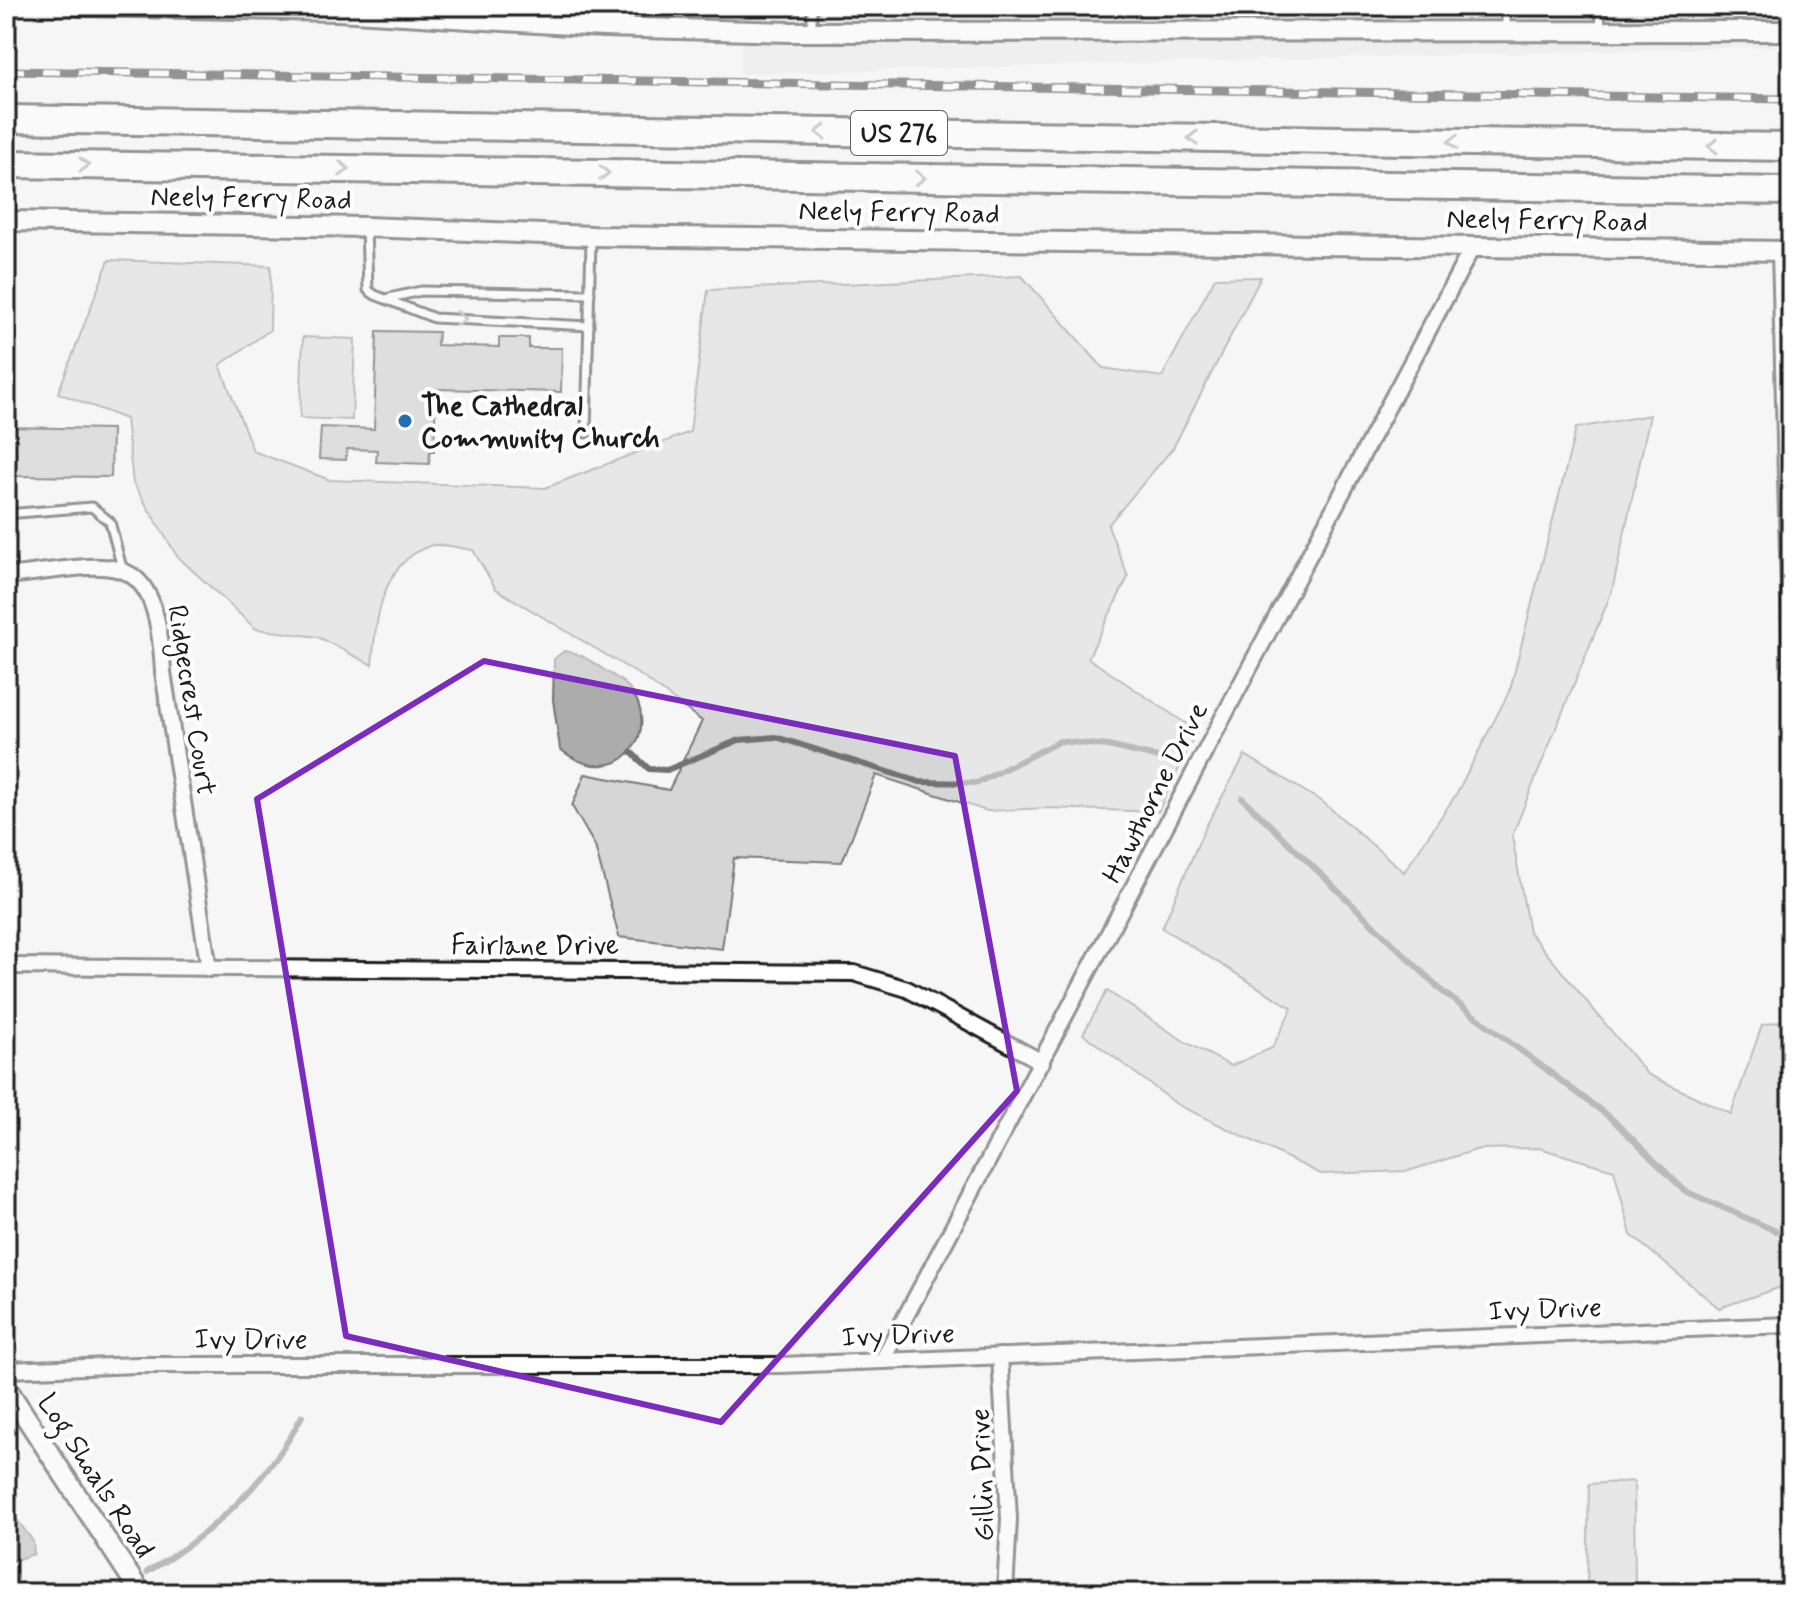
<svg xmlns="http://www.w3.org/2000/svg" width="1797" height="1599" viewBox="0 0 1797 1599" font-family="Mynerve,sans-serif">
<style>
.built{fill:#e6e6e6}
.green{fill:#d6d6d6;stroke:#797979;stroke-width:2}
.water{fill:#acacac;stroke:#727272;stroke-width:2}
.lines{fill:none;stroke-linecap:round;stroke-linejoin:round}
.stream{stroke:#727272;stroke-width:6}
.building{fill:#c0c0c0;stroke:#1c1c1c;stroke-width:2}
.service-casing{stroke:#1c1c1c;stroke-width:13}
.minor-casing{stroke:#1c1c1c;stroke-width:20}
.tertiary-casing{stroke:#1c1c1c;stroke-width:24}
.motorway-casing{stroke:#1c1c1c;stroke-width:32}
.service{stroke:#fff;stroke-width:7}
.minor{stroke:#fff;stroke-width:14}
.tertiary{stroke:#fff;stroke-width:18}
.motorway{stroke:#fff;stroke-width:26}
.rail-casing{stroke:#1c1c1c;stroke-width:9}
.rail{stroke:#fff;stroke-width:6;stroke-dasharray:18;stroke-linecap:butt}
.oneway{stroke:#999}
.marked{fill:none;stroke:#7b2cbf;stroke-width:6;stroke-linejoin:round}
.poi-dot{fill:#1f6fb2;stroke:#fff;stroke-width:3}
.labels{text-anchor:middle;stroke-width:8;stroke-linejoin:round;paint-order:stroke}
.shield{fill:#fff;stroke:#606060;stroke-width:2}
.shield-label{font-size:26px;font-weight:bold;fill:#1c1c1c}
.street-label{font-size:28px;fill:#1c1c1c;stroke:#fff}
.poi-label{font-size:28px;font-weight:bold;fill:#1c1c1c;stroke:#fff;text-anchor:start}
</style>
<rect width="100%" height="100%" fill="#f6f6f6"/>
<filter id="ink" filterUnits="userSpaceOnUse"><feTurbulence type="fractalNoise" baseFrequency=".0125" numOctaves="2"/><feDisplacementMap in="SourceGraphic" scale="16" xChannelSelector="R" yChannelSelector="G"/><feConvolveMatrix kernelMatrix="1 2 1 2 8 2 1 2 1" color-interpolation-filters="sRGB"/></filter>
<g filter="url(#ink)">
<path class="built" d="M 69,6 L 1791,6 L 1791,46 L 740,74 L 743,12 Z"/>
<g class="green">
<path d="M 109,260 L 271,266 L 270,330 L 220,365 L 253,451 L 330,480 L 545,488 L 690,432 L 708,290 L 1022,276 L 1103,368 L 1162,377 L 1215,278 L 1261,277 L 1173,448 L 1108,525 L 1128,577 L 1088,658 L 1197,731 L 1158,812 L 1048,808 L 987,811 L 876,775 L 842,862 L 734,858 L 722,949 L 619,937 L 595,846 L 572,806 L 585,774 L 669,790 L 702,721 L 643,677 L 496,589 L 473,550 C 461,549 440,542 429,546 C 380,564 376,621 372,665 L 318,637 L 256,629 L 177,556 L 133,483 L 126,419 L 58,393 Z"/>
<path d="M 303,337 L 355,339 L 352,420 L 300,418 Z"/>
<path d="M 1650,415 L 1612,591 L 1512,836 L 1529,932 L 1647,1074 L 1731,1114 L 1762,1025 L 1782,1021 L 1791,1188 L 1784,1286 L 1719,1308 L 1631,1235 L 1614,1170 L 1539,1148 L 1479,1149 L 1408,1171 L 1321,1174 L 1178,1105 L 1083,1034 L 1107,991 L 1187,1043 L 1231,1066 L 1272,1048 L 1292,1008 L 1162,928 L 1204,830 L 1245,755 L 1324,803 L 1404,872 L 1457,793 L 1510,690 L 1576,428 Z"/>
<path d="M 1634,1481 L 1635,1593 L 1587,1593 L 1589,1484 Z"/>
</g>
<g class="water">
<path d="M 564,651 C 580,652 590,661 603,669 C 611,675 622,680 628,687 C 665,728 620,797 560,749 L 553,700 L 554,659 Z"/>
<path d="M 6,1505 L 33,1541 L 34,1554 L 6,1563 Z"/>
</g>
<g class="lines">
<g class="stream">
<path d="M 631,752 L 649,769 L 667,770 L 739,740 L 776,737 L 920,782 L 977,783 L 1060,741 L 1108,746 L 1174,761"/>
<path d="M 1242,798 L 1443,992 L 1612,1119 L 1685,1191 L 1776,1231"/>
<path d="M 147,1572 C 210,1536 269,1481 302,1416"/>
<path d="M 111,1593 L 119,1588"/>
</g>
</g>
<g class="building">
<path d="M 377,331 L 438,332 L 437,345 L 499,347 L 499,338 L 529,338 L 529,348 L 562,348 L 561,392 L 436,389 L 434,451 L 430,451 L 429,464 L 376,462 L 377,450 L 347,449 L 346,460 L 319,459 L 321,427 L 374,429 Z"/>
<path d="M 6,427 L 112,429 L 111,477 L 6,476 Z"/>
</g>
<g class="lines">
<defs>
<g id="service">
<path d="M 604,6 L 604,25"/>
<path d="M 1600,6 L 1601,31"/>
<path d="M 1506,29 L 1506,6"/>
<path d="M 812,30 L 812,6"/>
<path d="M 366,228 L 368,290 L 375,295 L 434,318 L 589,326"/>
<path d="M 389,298 L 421,291 L 590,294"/>
<path d="M 586,433 L 591,239"/>
<path d="M 6,514 L 92,507 L 110,522 L 122,568"/>
</g>
<g id="minor">
<path d="M 1780,251 L 1791,667"/>
<path d="M 6,576 C 112,565 156,540 163,672 L 209,969"/>
<path d="M 6,966 L 854,973 L 907,989 L 1042,1062"/>
<path d="M 1000,1356 L 1009,1519 L 1005,1593"/>
<path d="M 882,1361 L 1473,246"/>
<path d="M 6,1370 L 138,1365 L 781,1365 L 1791,1325"/>
</g>
<g id="tertiary">
<path d="M 80,6 L 338,11 L 604,27 L 791,32 L 1791,31"/>
<path d="M 6,221 L 366,227 L 592,236 L 1791,251"/>
<path d="M 6,1387 L 141,1593"/>
</g>
<g id="motorway">
<path d="M 6,119 L 1791,147"/>
<path d="M 6,164 L 1791,191"/>
</g>
</defs>
<use href="#service" class="service-casing"/>
<use href="#minor" class="minor-casing"/>
<use href="#tertiary" class="tertiary-casing"/>
<use href="#motorway" class="motorway-casing"/>
<use href="#service" class="service"/>
<use href="#minor" class="minor"/>
<use href="#tertiary" class="tertiary"/>
<use href="#motorway" class="motorway"/>
<defs>
<path id="rail" d="M 6,71 L 1791,99"/>
</defs>
<use href="#rail" class="rail-casing"/>
<use href="#rail" class="rail"/>
</g>
<defs><path id="oneway-chevron" d="M-2-3.5L2.5 0L-2 3.5" fill="none" stroke-width="1.6" stroke-linecap="round" stroke-linejoin="round" transform="scale(2)"/></defs>
<g class="oneway">
<use href="#oneway-chevron" transform="translate(821 132) rotate(-179)"/>
<use href="#oneway-chevron" transform="translate(1193 138) rotate(-179)"/>
<use href="#oneway-chevron" transform="translate(1453 142) rotate(-179)"/>
<use href="#oneway-chevron" transform="translate(1713 146) rotate(-179)"/>
<use href="#oneway-chevron" transform="translate(84 165) rotate(1)"/>
<use href="#oneway-chevron" transform="translate(344 169) rotate(1)"/>
<use href="#oneway-chevron" transform="translate(604 173) rotate(1)"/>
<use href="#oneway-chevron" transform="translate(920 178) rotate(1)"/>
<use href="#oneway-chevron" transform="translate(461 319) rotate(3)"/>
</g>
</g>
<path d="M0 0H1797V1599H0ZM 484,661 L 955,756 L 1017,1091 L 721,1422 L 346,1336 L 257,799 Z" fill="#f6f6f6" fill-opacity=".55" fill-rule="evenodd"/>
<path class="marked" d="M 484,661 L 955,756 L 1017,1091 L 721,1422 L 346,1336 L 257,799 Z"/>
<circle class="poi-dot" cx="405" cy="421" r="8"/>
<g class="labels">
<rect class="shield" x="851" y="111" width="96" height="44" rx="6"/>
<g class="shield-label">
<text x="899" y="142">US 276</text>
</g>
<g class="street-label">
<text transform="translate(251 197) rotate(1)" y="10">Neely Ferry Road</text>
<text transform="translate(899 211) rotate(1)" y="10">Neely Ferry Road</text>
<text transform="translate(1547 219) rotate(1)" y="10">Neely Ferry Road</text>
<text transform="translate(193 700) rotate(81)" y="10">Ridgecrest Court</text>
<text transform="translate(1154 792) rotate(-63)" y="10">Hawthorne Drive</text>
<text x="535" y="954">Fairlane Drive</text>
<text transform="translate(1545 1308) rotate(-2)" y="10">Ivy Drive</text>
<text transform="translate(898 1334) rotate(-2)" y="10">Ivy Drive</text>
<text x="251" y="1348">Ivy Drive</text>
<text transform="translate(97 1475) rotate(57)" y="10">Log Shoals Road</text>
<text transform="translate(981 1475) rotate(-92)" y="10">Gillin Drive</text>
</g>
<g class="poi-label">
<text x="421" y="415">The Cathedral<tspan x="421" dy="32">Community Church</tspan></text>
</g>
</g>
<rect width="1797" height="1599" fill="none" stroke="#fff" stroke-width="32"/>
<rect x="16" y="16" width="1765" height="1567" fill="none" stroke="#1c1c1c" stroke-width="3" filter="url(#ink)"/>
</svg>
